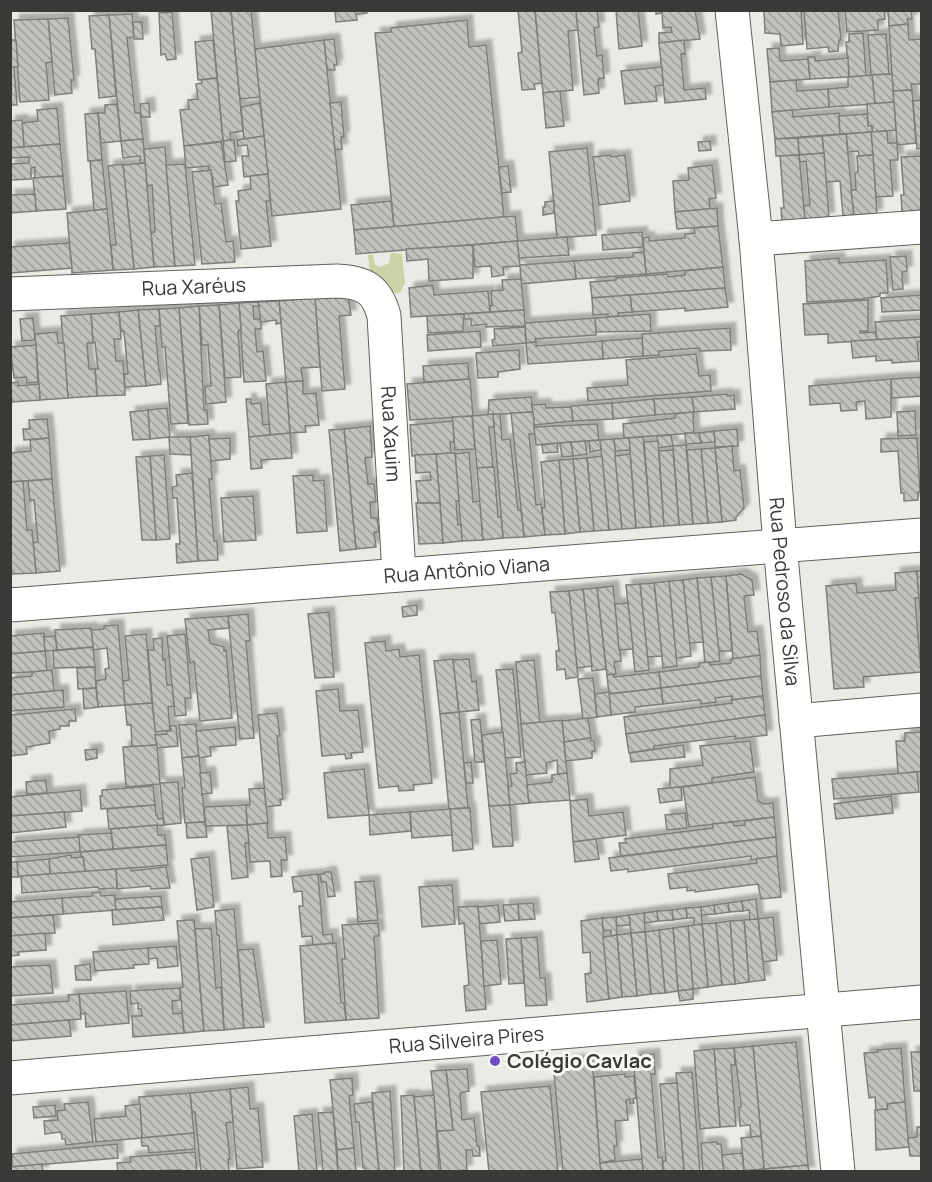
<svg xmlns="http://www.w3.org/2000/svg" width="932" height="1182" viewBox="0 0 932 1182" font-family="Manrope,sans-serif">
<style>
.green{fill:#cbd2a5}
.building{fill:url(#building-back-hatch);stroke:#7e7f7a;stroke-width:1.5;filter:url(#shadow)}
.lines{fill:none;stroke-linecap:round;stroke-linejoin:round}
.minor-casing{stroke:#60615c;stroke-width:35}
.minor{stroke:#fff;stroke-width:33}
.poi-dot{fill:#6e4ac3;stroke:#f7f8f2;stroke-width:2}
.labels{text-anchor:middle;stroke-width:6;stroke-linejoin:round;paint-order:stroke}
.street-label{font-size:20px;fill:#393937;stroke:#f7f8f2}
.poi-label{font-size:20px;font-weight:bold;fill:#393937;stroke:#f7f8f2;text-anchor:start}
</style>
<defs>
<pattern id="building-back-hatch" width="6" height="6" patternUnits="userSpaceOnUse" patternTransform="scale(1.5)"><rect width="6" height="6" fill="#c1c2bc"/><path d="M-1 5l2 2M0 0l6 6M5-1l2 2" fill="none" stroke="#9e9f9a"/></pattern>
<filter id="shadow"><feDropShadow dx="5.5" dy="-5.5" stdDeviation="1.5" flood-color="#0004"/></filter>
</defs>
<rect width="100%" height="100%" fill="#eaebe5"/>
<path class="green" d="M 391,253 L 402,254 L 405,283 L 400,293 L 377,292 L 371,281 L 368,255 L 373,255 L 375,265 L 380,267 L 389,263 Z"/>
<g class="building">
<path d="M 211,10 L 231,10 L 243,131 L 230,133 L 231,140 L 223,141 Z"/>
<path d="M 231,10 L 251,10 L 260,97 L 240,99 Z"/>
<path d="M 335,10 L 367,10 L 367,13 L 356,14 L 357,20 L 336,22 Z"/>
<path d="M 518,10 L 535,10 L 542,83 L 534,84 L 535,89 L 522,90 L 518,53 L 522,52 Z"/>
<path d="M 535,10 L 576,10 L 578,30 L 568,31 L 573,90 L 543,93 Z"/>
<path d="M 576,10 L 597,10 L 599,27 L 594,28 L 597,56 L 602,55 L 604,78 L 598,79 L 599,93 L 584,95 Z"/>
<path d="M 616,10 L 638,10 L 642,46 L 619,49 Z"/>
<path d="M 656,10 L 695,10 L 700,39 L 659,43 L 659,33 L 672,32 L 671,27 L 663,28 L 662,13 L 656,14 Z"/>
<path d="M 764,10 L 801,10 L 803,44 L 781,46 L 780,34 L 765,33 Z"/>
<path d="M 804,10 L 838,10 L 841,40 L 839,40 L 838,51 L 829,52 L 828,47 L 807,49 Z"/>
<path d="M 845,10 L 884,10 L 885,19 L 878,20 L 878,30 L 847,32 Z"/>
<path d="M 888,10 L 911,10 L 912,19 L 907,19 L 908,24 L 889,26 Z"/>
<path d="M 172,12 L 176,59 L 167,60 L 165,54 L 161,55 L 159,13 Z"/>
<path d="M 132,14 L 134,37 L 127,38 L 135,113 L 140,113 L 143,139 L 121,141 L 109,15 Z"/>
<path d="M 109,15 L 116,96 L 99,98 L 95,49 L 92,49 L 89,16 Z"/>
<path d="M 68,18 L 74,80 L 71,80 L 72,93 L 55,95 L 48,19 Z"/>
<path d="M 48,19 L 52,62 L 46,63 L 49,100 L 20,102 L 14,20 Z"/>
<path d="M 467,20 L 469,47 L 486,45 L 504,217 L 394,227 L 375,33 L 391,32 L 391,28 Z"/>
<path d="M 133,22 L 142,22 L 143,39 L 134,39 Z"/>
<path d="M 908,24 L 909,40 L 922,39 L 922,84 L 911,84 L 912,90 L 893,91 L 889,26 Z"/>
<path d="M 863,33 L 866,76 L 849,77 L 846,42 L 849,42 L 849,34 Z"/>
<path d="M 886,34 L 889,74 L 871,75 L 868,35 Z"/>
<path d="M 334,39 L 337,65 L 334,65 L 335,70 L 327,70 L 324,40 Z"/>
<path d="M 10,40 L 16,40 L 18,67 L 14,67 L 17,105 L 10,105 Z"/>
<path d="M 213,40 L 217,78 L 198,80 L 195,42 Z"/>
<path d="M 324,40 L 341,209 L 272,216 L 255,49 Z"/>
<path d="M 684,40 L 685,54 L 681,54 L 684,90 L 705,88 L 706,99 L 665,103 L 659,43 Z"/>
<path d="M 779,48 L 780,61 L 808,59 L 810,79 L 770,82 L 767,49 Z"/>
<path d="M 808,57 L 815,57 L 815,61 L 848,58 L 849,77 L 810,79 Z"/>
<path d="M 662,67 L 663,85 L 655,86 L 657,101 L 625,104 L 621,71 Z"/>
<path d="M 892,74 L 894,102 L 875,104 L 872,75 Z"/>
<path d="M 872,75 L 875,104 L 829,107 L 828,89 L 848,87 L 848,77 Z"/>
<path d="M 217,78 L 223,141 L 184,146 L 180,110 L 189,109 L 188,100 L 198,99 L 196,84 L 202,83 L 201,80 Z"/>
<path d="M 796,80 L 797,91 L 828,89 L 829,107 L 772,112 L 770,82 Z"/>
<path d="M 912,90 L 916,143 L 897,145 L 893,91 Z"/>
<path d="M 560,91 L 564,126 L 546,128 L 543,93 Z"/>
<path d="M 922,100 L 922,148 L 917,149 L 913,101 Z"/>
<path d="M 341,102 L 344,137 L 341,137 L 342,149 L 335,150 L 330,103 Z"/>
<path d="M 894,102 L 896,130 L 872,132 L 872,126 L 868,126 L 867,104 Z"/>
<path d="M 149,103 L 150,117 L 141,117 L 140,104 Z"/>
<path d="M 260,103 L 264,136 L 244,139 L 241,107 Z"/>
<path d="M 117,104 L 121,141 L 101,143 L 98,113 L 105,113 L 105,105 Z"/>
<path d="M 57,108 L 60,144 L 24,147 L 22,123 L 38,121 L 37,110 Z"/>
<path d="M 792,110 L 793,117 L 839,113 L 840,134 L 775,139 L 772,112 Z"/>
<path d="M 98,113 L 102,160 L 88,161 L 85,114 Z"/>
<path d="M 867,114 L 868,126 L 872,126 L 872,132 L 840,134 L 839,116 Z"/>
<path d="M 22,120 L 24,147 L 10,148 L 10,121 Z"/>
<path d="M 887,131 L 888,143 L 897,143 L 898,160 L 890,160 L 893,196 L 876,197 L 871,132 Z"/>
<path d="M 871,132 L 873,155 L 859,156 L 858,151 L 848,152 L 846,134 Z"/>
<path d="M 846,134 L 854,215 L 843,216 L 840,181 L 826,182 L 822,136 Z"/>
<path d="M 264,136 L 268,174 L 244,177 L 242,156 L 249,156 L 247,145 L 238,146 L 237,140 Z"/>
<path d="M 822,136 L 824,153 L 799,155 L 798,138 Z"/>
<path d="M 798,138 L 799,155 L 776,156 L 775,139 Z"/>
<path d="M 143,139 L 145,163 L 140,163 L 140,156 L 123,158 L 121,141 Z"/>
<path d="M 231,140 L 234,140 L 236,161 L 225,162 L 223,141 Z"/>
<path d="M 710,141 L 711,150 L 699,151 L 698,142 Z"/>
<path d="M 221,142 L 228,185 L 214,187 L 211,170 L 209,170 L 209,166 L 186,168 L 184,146 Z"/>
<path d="M 60,144 L 63,176 L 35,178 L 35,167 L 31,168 L 31,179 L 10,180 L 10,164 L 29,163 L 29,157 L 10,158 L 10,148 Z"/>
<path d="M 165,147 L 175,266 L 154,267 L 151,232 L 155,232 L 152,185 L 147,186 L 144,149 Z"/>
<path d="M 587,148 L 596,235 L 557,238 L 549,152 Z"/>
<path d="M 824,153 L 829,217 L 805,220 L 803,206 L 810,205 L 806,161 L 800,162 L 799,155 Z"/>
<path d="M 610,155 L 611,157 L 625,155 L 630,201 L 599,205 L 593,157 Z"/>
<path d="M 799,155 L 805,220 L 782,221 L 781,208 L 784,208 L 780,156 Z"/>
<path d="M 873,155 L 877,214 L 854,215 L 851,190 L 856,190 L 855,173 L 858,172 L 857,156 Z"/>
<path d="M 922,156 L 922,210 L 902,212 L 901,195 L 904,195 L 901,157 Z"/>
<path d="M 102,160 L 107,209 L 94,210 L 90,161 Z"/>
<path d="M 145,163 L 154,267 L 134,269 L 123,165 Z"/>
<path d="M 123,164 L 134,269 L 113,270 L 111,245 L 116,245 L 108,166 Z"/>
<path d="M 185,164 L 195,265 L 175,266 L 166,165 Z"/>
<path d="M 712,165 L 716,198 L 709,199 L 710,209 L 675,212 L 673,181 L 689,180 L 688,168 Z"/>
<path d="M 508,166 L 511,192 L 502,193 L 499,167 Z"/>
<path d="M 211,170 L 215,204 L 221,203 L 226,242 L 233,241 L 235,262 L 202,264 L 192,172 Z"/>
<path d="M 268,174 L 270,201 L 266,201 L 271,246 L 241,249 L 236,201 L 239,201 L 238,191 L 251,189 L 250,176 Z"/>
<path d="M 63,176 L 66,209 L 36,211 L 33,178 Z"/>
<path d="M 35,194 L 36,211 L 10,213 L 10,195 Z"/>
<path d="M 391,201 L 394,227 L 354,230 L 351,205 Z"/>
<path d="M 554,201 L 554,213 L 543,215 L 543,207 L 545,207 L 545,202 Z"/>
<path d="M 717,208 L 718,226 L 677,229 L 675,212 Z"/>
<path d="M 107,209 L 113,270 L 72,273 L 67,213 Z"/>
<path d="M 515,216 L 518,241 L 356,254 L 354,230 Z"/>
<path d="M 718,226 L 723,267 L 646,274 L 643,238 L 649,237 L 649,241 L 685,238 L 685,234 L 695,233 L 694,228 Z"/>
<path d="M 642,232 L 643,247 L 603,250 L 602,235 Z"/>
<path d="M 567,237 L 569,255 L 519,258 L 517,241 Z"/>
<path d="M 517,241 L 520,266 L 503,267 L 504,275 L 492,277 L 491,266 L 475,267 L 473,245 Z"/>
<path d="M 69,243 L 72,268 L 10,273 L 10,247 Z"/>
<path d="M 473,245 L 473,278 L 429,281 L 428,259 L 407,261 L 406,249 Z"/>
<path d="M 644,252 L 646,274 L 576,279 L 574,261 L 633,257 L 633,253 Z"/>
<path d="M 906,256 L 907,271 L 902,272 L 903,289 L 893,290 L 890,257 Z"/>
<path d="M 839,258 L 839,263 L 886,260 L 888,293 L 880,293 L 880,296 L 862,299 L 807,302 L 805,261 Z"/>
<path d="M 574,261 L 576,279 L 521,284 L 520,265 Z"/>
<path d="M 723,267 L 725,288 L 592,298 L 590,282 L 616,280 L 616,278 L 667,274 L 668,277 L 685,275 L 685,271 Z"/>
<path d="M 521,279 L 524,310 L 490,312 L 490,306 L 492,306 L 491,291 L 503,290 L 502,280 Z"/>
<path d="M 433,285 L 434,295 L 488,291 L 490,312 L 411,317 L 409,288 Z"/>
<path d="M 725,288 L 728,307 L 685,311 L 685,308 L 632,312 L 630,295 Z"/>
<path d="M 630,295 L 632,312 L 618,313 L 618,316 L 608,317 L 608,314 L 593,315 L 592,298 Z"/>
<path d="M 922,295 L 922,310 L 882,312 L 881,298 Z"/>
<path d="M 348,296 L 351,315 L 339,316 L 345,389 L 322,391 L 315,298 Z"/>
<path d="M 315,298 L 320,367 L 301,368 L 303,381 L 286,382 L 279,301 Z"/>
<path d="M 868,300 L 868,331 L 860,331 L 860,333 L 876,332 L 877,340 L 828,343 L 828,334 L 805,335 L 803,304 Z"/>
<path d="M 279,301 L 281,323 L 276,324 L 276,320 L 261,322 L 258,302 Z"/>
<path d="M 258,302 L 259,306 L 253,306 L 254,319 L 260,319 L 261,322 L 261,329 L 255,329 L 257,352 L 263,351 L 266,381 L 244,382 L 239,303 Z"/>
<path d="M 239,303 L 241,330 L 238,331 L 241,377 L 225,378 L 219,305 Z"/>
<path d="M 219,305 L 226,402 L 206,404 L 205,386 L 211,386 L 208,345 L 202,345 L 199,306 Z"/>
<path d="M 199,306 L 204,410 L 207,410 L 208,424 L 189,425 L 179,308 Z"/>
<path d="M 179,308 L 188,423 L 171,424 L 165,347 L 162,347 L 159,309 Z"/>
<path d="M 159,309 L 160,326 L 155,326 L 159,371 L 160,371 L 161,384 L 146,386 L 138,310 Z"/>
<path d="M 138,310 L 146,386 L 125,387 L 124,374 L 128,374 L 124,331 L 121,331 L 119,312 Z"/>
<path d="M 524,310 L 525,326 L 486,327 L 486,324 L 471,326 L 471,319 L 464,319 L 464,314 Z"/>
<path d="M 119,312 L 121,339 L 114,339 L 116,361 L 123,361 L 125,395 L 97,396 L 95,369 L 98,369 L 95,342 L 93,342 L 91,314 Z"/>
<path d="M 91,314 L 93,343 L 87,343 L 89,369 L 95,369 L 97,396 L 68,398 L 61,316 Z"/>
<path d="M 464,314 L 463,331 L 428,333 L 427,316 Z"/>
<path d="M 650,314 L 651,331 L 596,332 L 595,318 Z"/>
<path d="M 33,318 L 35,340 L 22,341 L 20,319 Z"/>
<path d="M 595,318 L 596,335 L 535,339 L 536,342 L 526,343 L 525,323 Z"/>
<path d="M 922,319 L 922,337 L 877,340 L 875,322 Z"/>
<path d="M 525,327 L 526,343 L 493,346 L 492,340 L 495,339 L 494,329 Z"/>
<path d="M 730,328 L 731,350 L 700,351 L 699,348 L 659,351 L 659,355 L 643,356 L 642,334 Z"/>
<path d="M 480,331 L 481,347 L 428,351 L 427,335 Z"/>
<path d="M 57,332 L 58,343 L 64,343 L 68,398 L 40,400 L 35,334 Z"/>
<path d="M 922,337 L 922,341 L 917,342 L 919,361 L 892,363 L 892,360 L 876,361 L 876,356 L 853,358 L 851,341 Z"/>
<path d="M 642,338 L 643,356 L 603,359 L 602,341 Z"/>
<path d="M 602,341 L 603,359 L 528,364 L 526,343 L 536,342 L 536,346 Z"/>
<path d="M 36,345 L 38,382 L 27,383 L 26,377 L 14,378 L 10,347 Z"/>
<path d="M 519,350 L 520,369 L 498,372 L 498,377 L 478,378 L 476,353 Z"/>
<path d="M 696,354 L 699,376 L 710,375 L 711,391 L 588,401 L 587,388 L 628,385 L 626,360 Z"/>
<path d="M 468,363 L 469,379 L 424,382 L 423,366 Z"/>
<path d="M 922,377 L 922,396 L 892,398 L 891,379 Z"/>
<path d="M 470,379 L 473,416 L 410,420 L 407,384 Z"/>
<path d="M 891,379 L 891,417 L 866,419 L 865,401 L 856,402 L 857,410 L 841,411 L 840,403 L 810,405 L 809,386 Z"/>
<path d="M 303,381 L 303,394 L 316,393 L 319,425 L 305,426 L 306,432 L 290,433 L 286,382 Z"/>
<path d="M 18,382 L 18,386 L 39,384 L 40,400 L 12,402 L 10,383 Z"/>
<path d="M 286,382 L 290,433 L 270,435 L 266,384 Z"/>
<path d="M 727,394 L 727,396 L 734,395 L 735,409 L 694,412 L 692,397 Z"/>
<path d="M 531,397 L 533,412 L 488,415 L 489,400 Z"/>
<path d="M 692,397 L 694,412 L 655,415 L 654,399 Z"/>
<path d="M 246,399 L 251,399 L 251,404 L 261,403 L 263,425 L 269,424 L 270,435 L 249,437 Z"/>
<path d="M 654,399 L 655,415 L 613,419 L 612,403 Z"/>
<path d="M 612,403 L 613,419 L 573,421 L 571,406 Z"/>
<path d="M 545,404 L 546,408 L 571,407 L 573,421 L 534,425 L 532,405 Z"/>
<path d="M 167,408 L 170,437 L 150,439 L 148,410 Z"/>
<path d="M 148,410 L 150,439 L 133,440 L 130,412 Z"/>
<path d="M 915,411 L 916,435 L 898,436 L 897,412 Z"/>
<path d="M 533,412 L 535,434 L 529,434 L 536,505 L 541,504 L 545,535 L 524,537 L 511,413 Z"/>
<path d="M 693,412 L 694,433 L 624,438 L 623,424 L 675,418 L 675,414 Z"/>
<path d="M 493,414 L 500,414 L 502,440 L 510,439 L 518,510 L 521,510 L 524,537 L 503,538 Z"/>
<path d="M 493,414 L 494,427 L 489,427 L 493,467 L 477,468 L 472,416 Z"/>
<path d="M 472,416 L 475,449 L 455,450 L 452,417 Z"/>
<path d="M 47,419 L 49,438 L 24,440 L 23,429 L 30,429 L 29,420 Z"/>
<path d="M 453,421 L 454,442 L 450,442 L 451,453 L 412,456 L 410,425 Z"/>
<path d="M 597,424 L 599,440 L 536,445 L 534,427 Z"/>
<path d="M 370,426 L 372,457 L 365,458 L 368,484 L 374,484 L 376,502 L 370,502 L 371,518 L 377,518 L 379,532 L 374,532 L 376,547 L 356,549 L 344,429 Z"/>
<path d="M 344,429 L 356,549 L 340,551 L 329,430 Z"/>
<path d="M 737,429 L 738,446 L 715,447 L 714,431 Z"/>
<path d="M 714,431 L 715,442 L 701,443 L 699,433 Z"/>
<path d="M 290,433 L 292,458 L 261,460 L 262,468 L 251,469 L 249,437 Z"/>
<path d="M 685,433 L 699,433 L 701,443 L 686,444 Z"/>
<path d="M 209,435 L 212,479 L 209,479 L 214,541 L 217,541 L 218,560 L 198,561 L 190,437 Z"/>
<path d="M 671,435 L 673,446 L 658,448 L 657,436 Z"/>
<path d="M 169,437 L 190,437 L 191,455 L 170,454 Z"/>
<path d="M 643,437 L 651,527 L 636,528 L 629,438 Z"/>
<path d="M 49,438 L 52,479 L 10,482 L 10,453 L 31,451 L 30,440 Z"/>
<path d="M 230,438 L 230,459 L 211,461 L 209,439 Z"/>
<path d="M 629,438 L 630,450 L 615,451 L 614,439 Z"/>
<path d="M 917,438 L 920,492 L 918,492 L 918,500 L 904,501 L 904,493 L 901,493 L 898,451 L 881,452 L 881,439 Z"/>
<path d="M 614,439 L 622,529 L 609,530 L 600,440 Z"/>
<path d="M 600,440 L 601,450 L 590,452 L 589,441 Z"/>
<path d="M 585,441 L 587,454 L 573,456 L 571,442 Z"/>
<path d="M 658,441 L 664,526 L 651,527 L 644,442 Z"/>
<path d="M 571,442 L 573,456 L 562,457 L 560,443 Z"/>
<path d="M 557,443 L 558,452 L 543,453 L 542,445 Z"/>
<path d="M 686,445 L 693,524 L 679,525 L 673,446 Z"/>
<path d="M 732,446 L 734,471 L 740,470 L 744,508 L 736,517 L 736,520 L 722,522 L 715,448 Z"/>
<path d="M 715,448 L 722,522 L 708,523 L 701,449 Z"/>
<path d="M 701,449 L 708,523 L 693,524 L 687,450 Z"/>
<path d="M 673,450 L 679,525 L 664,526 L 659,451 Z"/>
<path d="M 469,452 L 473,502 L 480,501 L 483,540 L 462,541 L 455,454 Z"/>
<path d="M 451,453 L 455,453 L 459,501 L 456,501 L 458,525 L 461,524 L 462,541 L 443,543 L 436,454 Z"/>
<path d="M 436,454 L 440,503 L 418,503 L 416,481 L 431,480 L 430,472 L 416,473 L 415,455 Z"/>
<path d="M 630,454 L 636,528 L 622,529 L 615,456 Z"/>
<path d="M 164,455 L 170,539 L 156,540 L 150,456 Z"/>
<path d="M 150,456 L 156,540 L 142,540 L 136,457 Z"/>
<path d="M 602,456 L 609,530 L 594,531 L 587,458 Z"/>
<path d="M 587,458 L 594,531 L 580,532 L 573,459 Z"/>
<path d="M 573,459 L 580,532 L 565,534 L 559,460 Z"/>
<path d="M 559,460 L 565,534 L 545,535 L 542,508 L 545,507 L 541,462 Z"/>
<path d="M 494,467 L 498,517 L 501,517 L 503,538 L 483,540 L 477,468 Z"/>
<path d="M 192,473 L 198,561 L 177,563 L 176,544 L 180,544 L 177,498 L 173,498 L 172,487 L 177,486 L 176,475 Z"/>
<path d="M 313,475 L 313,481 L 324,480 L 327,531 L 297,533 L 293,476 Z"/>
<path d="M 52,479 L 60,571 L 36,573 L 33,543 L 38,542 L 34,500 L 30,501 L 28,481 Z"/>
<path d="M 23,481 L 27,530 L 32,530 L 36,573 L 12,574 L 10,554 L 10,482 Z"/>
<path d="M 253,496 L 256,540 L 224,542 L 221,498 Z"/>
<path d="M 416,503 L 440,503 L 443,543 L 419,544 Z"/>
<path d="M 917,571 L 919,598 L 915,598 L 921,672 L 863,677 L 864,687 L 834,689 L 826,586 L 856,583 L 857,593 L 896,590 L 895,573 Z"/>
<path d="M 917,571 L 922,571 L 922,627 L 919,598 Z"/>
<path d="M 741,574 L 752,580 L 754,595 L 744,596 L 748,632 L 757,631 L 760,655 L 733,659 L 726,576 Z"/>
<path d="M 726,576 L 732,651 L 718,651 L 711,577 Z"/>
<path d="M 711,577 L 720,661 L 705,663 L 697,578 Z"/>
<path d="M 697,578 L 703,642 L 689,643 L 683,580 Z"/>
<path d="M 683,580 L 691,656 L 676,658 L 669,581 Z"/>
<path d="M 669,581 L 677,666 L 663,668 L 654,583 Z"/>
<path d="M 654,583 L 662,656 L 647,657 L 640,584 Z"/>
<path d="M 640,584 L 649,670 L 635,672 L 626,585 Z"/>
<path d="M 613,586 L 621,661 L 614,662 L 616,674 L 607,675 L 597,588 Z"/>
<path d="M 597,588 L 606,669 L 592,671 L 583,589 Z"/>
<path d="M 583,589 L 592,666 L 577,668 L 569,591 Z"/>
<path d="M 569,591 L 578,677 L 566,679 L 565,669 L 557,670 L 556,651 L 559,651 L 555,612 L 552,613 L 550,592 Z"/>
<path d="M 628,603 L 633,649 L 619,650 L 615,604 Z"/>
<path d="M 417,605 L 417,615 L 403,617 L 402,607 Z"/>
<path d="M 329,612 L 334,677 L 315,678 L 308,614 Z"/>
<path d="M 248,614 L 250,641 L 246,641 L 254,738 L 240,739 L 228,616 Z"/>
<path d="M 228,616 L 229,628 L 208,630 L 210,643 L 224,647 L 224,651 L 226,650 L 232,718 L 200,721 L 194,662 L 190,663 L 185,619 Z"/>
<path d="M 118,625 L 125,705 L 98,707 L 96,681 L 106,679 L 105,669 L 109,668 L 107,648 L 93,650 L 91,630 L 104,629 L 104,626 Z"/>
<path d="M 91,628 L 93,647 L 57,650 L 55,630 Z"/>
<path d="M 44,633 L 45,651 L 10,654 L 10,636 Z"/>
<path d="M 146,634 L 152,703 L 125,705 L 123,681 L 129,680 L 125,636 Z"/>
<path d="M 185,634 L 191,698 L 185,698 L 186,715 L 175,716 L 167,636 Z"/>
<path d="M 55,636 L 57,650 L 45,651 L 44,637 Z"/>
<path d="M 162,638 L 163,660 L 165,659 L 167,685 L 172,685 L 174,706 L 168,707 L 170,730 L 155,732 L 148,650 L 154,650 L 153,639 Z"/>
<path d="M 385,641 L 386,651 L 399,649 L 400,657 L 419,655 L 432,783 L 413,785 L 414,790 L 399,791 L 398,786 L 379,788 L 365,643 Z"/>
<path d="M 93,647 L 95,667 L 54,668 L 53,651 Z"/>
<path d="M 45,651 L 47,671 L 10,673 L 10,654 Z"/>
<path d="M 760,655 L 761,676 L 661,688 L 659,672 L 699,667 L 699,663 L 709,662 L 710,665 L 731,663 L 731,659 Z"/>
<path d="M 453,659 L 459,712 L 440,714 L 434,661 Z"/>
<path d="M 469,659 L 472,682 L 476,681 L 479,710 L 459,712 L 453,660 Z"/>
<path d="M 534,660 L 540,723 L 521,724 L 516,662 Z"/>
<path d="M 95,667 L 96,688 L 78,689 L 77,668 Z"/>
<path d="M 513,669 L 521,757 L 505,758 L 496,670 Z"/>
<path d="M 52,670 L 54,691 L 10,695 L 10,678 L 32,676 L 32,672 Z"/>
<path d="M 659,672 L 661,688 L 609,694 L 607,675 L 613,674 L 614,677 Z"/>
<path d="M 761,676 L 763,696 L 732,700 L 732,696 L 715,698 L 716,702 L 701,704 L 700,700 L 663,704 L 661,688 Z"/>
<path d="M 593,678 L 597,717 L 583,719 L 578,679 Z"/>
<path d="M 96,688 L 98,707 L 84,709 L 83,689 Z"/>
<path d="M 661,688 L 663,704 L 635,707 L 635,712 L 611,715 L 609,694 Z"/>
<path d="M 338,689 L 340,711 L 358,710 L 363,752 L 351,753 L 352,758 L 346,759 L 345,754 L 322,756 L 316,691 Z"/>
<path d="M 63,690 L 64,707 L 10,711 L 10,695 Z"/>
<path d="M 609,692 L 611,715 L 597,717 L 595,694 Z"/>
<path d="M 763,696 L 765,715 L 626,734 L 624,717 L 732,703 L 731,700 Z"/>
<path d="M 152,703 L 157,745 L 132,747 L 131,725 L 127,725 L 125,705 Z"/>
<path d="M 75,709 L 76,721 L 69,721 L 69,726 L 60,726 L 60,729 L 49,731 L 50,743 L 26,747 L 27,754 L 10,756 L 10,715 Z"/>
<path d="M 459,712 L 468,808 L 449,809 L 440,714 Z"/>
<path d="M 277,713 L 280,736 L 277,736 L 283,799 L 280,799 L 281,805 L 266,807 L 258,715 Z"/>
<path d="M 765,715 L 767,735 L 735,739 L 735,736 L 654,746 L 654,749 L 629,753 L 626,734 Z"/>
<path d="M 588,718 L 591,738 L 564,742 L 562,721 Z"/>
<path d="M 480,719 L 484,762 L 475,762 L 471,720 Z"/>
<path d="M 562,720 L 567,773 L 558,774 L 557,760 L 546,763 L 547,773 L 526,775 L 521,724 Z"/>
<path d="M 196,724 L 199,756 L 182,758 L 179,725 Z"/>
<path d="M 170,726 L 176,726 L 178,746 L 157,748 L 155,735 L 167,734 L 166,731 L 171,731 Z"/>
<path d="M 235,727 L 236,745 L 210,747 L 211,756 L 199,758 L 196,731 Z"/>
<path d="M 503,732 L 510,805 L 489,806 L 482,735 Z"/>
<path d="M 922,732 L 922,771 L 898,774 L 896,741 L 905,741 L 905,733 Z"/>
<path d="M 590,738 L 591,741 L 594,741 L 595,751 L 592,751 L 592,758 L 566,761 L 564,742 Z"/>
<path d="M 750,741 L 754,772 L 712,778 L 712,783 L 670,788 L 670,769 L 703,765 L 700,746 Z"/>
<path d="M 157,745 L 160,784 L 126,787 L 123,747 Z"/>
<path d="M 683,745 L 685,757 L 631,762 L 630,753 Z"/>
<path d="M 97,749 L 97,758 L 86,760 L 85,750 Z"/>
<path d="M 199,756 L 205,822 L 185,823 L 182,788 L 185,788 L 182,758 Z"/>
<path d="M 471,762 L 473,783 L 466,783 L 464,763 Z"/>
<path d="M 525,762 L 529,803 L 510,805 L 508,787 L 512,786 L 510,774 L 517,773 L 516,763 Z"/>
<path d="M 364,769 L 369,815 L 328,818 L 324,773 Z"/>
<path d="M 210,772 L 212,793 L 202,794 L 200,773 Z"/>
<path d="M 917,772 L 919,792 L 834,799 L 832,779 Z"/>
<path d="M 567,773 L 570,800 L 529,803 L 527,785 L 552,782 L 552,775 Z"/>
<path d="M 755,777 L 758,801 L 763,804 L 773,803 L 774,817 L 689,827 L 683,787 Z"/>
<path d="M 46,780 L 47,793 L 27,794 L 26,782 Z"/>
<path d="M 178,782 L 181,823 L 164,825 L 160,783 Z"/>
<path d="M 153,786 L 155,805 L 101,809 L 100,796 L 102,796 L 102,790 Z"/>
<path d="M 681,787 L 682,800 L 660,803 L 658,789 Z"/>
<path d="M 264,788 L 268,823 L 247,825 L 246,805 L 250,805 L 249,789 Z"/>
<path d="M 80,790 L 82,811 L 10,816 L 10,797 Z"/>
<path d="M 891,796 L 893,813 L 836,819 L 834,804 Z"/>
<path d="M 587,799 L 589,816 L 623,812 L 626,835 L 573,842 L 570,801 Z"/>
<path d="M 155,805 L 156,815 L 157,815 L 158,819 L 163,818 L 164,825 L 109,829 L 107,809 Z"/>
<path d="M 246,805 L 247,825 L 206,826 L 204,807 Z"/>
<path d="M 510,805 L 513,846 L 493,847 L 489,806 Z"/>
<path d="M 468,808 L 470,808 L 473,849 L 453,851 L 450,809 Z"/>
<path d="M 450,809 L 452,835 L 412,838 L 410,812 Z"/>
<path d="M 64,812 L 66,827 L 10,833 L 10,816 Z"/>
<path d="M 410,812 L 411,831 L 370,835 L 369,815 Z"/>
<path d="M 685,813 L 687,828 L 667,830 L 665,815 Z"/>
<path d="M 774,817 L 776,837 L 621,856 L 619,843 L 626,843 L 625,839 L 713,828 L 713,824 L 733,822 L 734,826 L 745,825 L 745,821 Z"/>
<path d="M 205,822 L 207,837 L 187,838 L 186,823 Z"/>
<path d="M 267,823 L 268,838 L 285,837 L 287,860 L 281,860 L 282,876 L 271,877 L 270,861 L 250,862 L 247,825 Z"/>
<path d="M 157,825 L 158,835 L 165,835 L 166,845 L 113,849 L 111,829 Z"/>
<path d="M 246,825 L 247,825 L 249,843 L 245,843 L 248,877 L 232,879 L 227,826 Z"/>
<path d="M 111,833 L 113,849 L 80,852 L 78,835 Z"/>
<path d="M 79,837 L 80,852 L 10,857 L 10,842 Z"/>
<path d="M 776,837 L 777,856 L 751,860 L 751,856 L 628,872 L 628,869 L 611,871 L 609,858 Z"/>
<path d="M 596,839 L 599,859 L 575,862 L 573,842 Z"/>
<path d="M 166,845 L 168,865 L 85,872 L 83,857 L 81,857 L 81,852 Z"/>
<path d="M 71,855 L 71,858 L 83,857 L 85,872 L 50,874 L 49,859 Z"/>
<path d="M 777,856 L 781,897 L 761,899 L 758,884 L 695,892 L 695,890 L 687,891 L 687,887 L 670,889 L 668,874 L 757,863 L 756,859 Z"/>
<path d="M 209,857 L 214,907 L 197,910 L 191,859 Z"/>
<path d="M 49,859 L 50,874 L 18,877 L 17,862 Z"/>
<path d="M 10,862 L 17,862 L 18,877 L 10,877 Z"/>
<path d="M 166,867 L 170,888 L 151,889 L 150,886 L 117,889 L 116,869 L 131,868 L 131,871 Z"/>
<path d="M 116,869 L 117,888 L 99,889 L 98,887 L 22,893 L 21,876 Z"/>
<path d="M 324,872 L 331,872 L 335,896 L 328,897 L 326,882 L 321,882 L 320,874 L 324,874 Z"/>
<path d="M 318,874 L 323,935 L 332,934 L 333,943 L 313,945 L 312,936 L 302,937 L 299,906 L 303,906 L 302,891 L 294,892 L 292,877 Z"/>
<path d="M 374,881 L 378,920 L 358,922 L 355,882 Z"/>
<path d="M 452,885 L 455,924 L 422,927 L 419,887 Z"/>
<path d="M 100,892 L 101,896 L 115,895 L 116,910 L 63,914 L 62,898 L 92,896 L 92,893 Z"/>
<path d="M 161,896 L 162,907 L 116,910 L 115,899 Z"/>
<path d="M 62,898 L 63,914 L 10,918 L 10,902 Z"/>
<path d="M 756,899 L 758,919 L 750,920 L 749,910 L 743,911 L 742,901 Z"/>
<path d="M 742,901 L 743,911 L 729,912 L 728,903 Z"/>
<path d="M 533,903 L 535,919 L 519,920 L 518,904 Z"/>
<path d="M 728,903 L 729,912 L 715,914 L 714,905 Z"/>
<path d="M 518,904 L 519,920 L 505,921 L 503,905 Z"/>
<path d="M 498,905 L 500,922 L 479,924 L 478,907 Z"/>
<path d="M 714,905 L 715,914 L 701,915 L 701,907 Z"/>
<path d="M 478,906 L 486,1009 L 466,1011 L 464,986 L 469,985 L 464,923 L 459,924 L 458,907 Z"/>
<path d="M 162,907 L 164,920 L 113,925 L 112,910 Z"/>
<path d="M 701,907 L 702,924 L 694,926 L 694,918 L 687,918 L 686,908 Z"/>
<path d="M 686,908 L 687,918 L 673,920 L 672,910 Z"/>
<path d="M 234,909 L 244,1028 L 224,1030 L 219,935 L 217,935 L 215,911 Z"/>
<path d="M 672,910 L 673,920 L 658,921 L 657,911 Z"/>
<path d="M 657,911 L 658,921 L 645,923 L 644,913 Z"/>
<path d="M 644,913 L 645,932 L 631,933 L 629,915 Z"/>
<path d="M 53,915 L 55,933 L 10,936 L 10,918 Z"/>
<path d="M 629,915 L 630,925 L 616,926 L 616,917 Z"/>
<path d="M 616,917 L 617,935 L 611,936 L 611,930 L 603,931 L 602,918 Z"/>
<path d="M 773,917 L 777,960 L 763,962 L 758,919 Z"/>
<path d="M 602,918 L 609,999 L 587,1002 L 585,974 L 591,973 L 590,952 L 583,953 L 581,921 Z"/>
<path d="M 758,919 L 765,980 L 749,982 L 744,920 Z"/>
<path d="M 188,920 L 194,920 L 204,1031 L 184,1033 L 180,988 L 183,987 L 177,921 Z"/>
<path d="M 744,920 L 749,982 L 735,984 L 730,921 Z"/>
<path d="M 730,921 L 735,984 L 722,985 L 716,923 Z"/>
<path d="M 378,923 L 379,936 L 374,936 L 379,1018 L 346,1020 L 342,959 L 345,959 L 342,925 Z"/>
<path d="M 716,923 L 722,985 L 708,987 L 702,924 Z"/>
<path d="M 702,924 L 708,987 L 693,989 L 688,926 Z"/>
<path d="M 688,926 L 693,989 L 678,991 L 673,928 Z"/>
<path d="M 211,928 L 216,988 L 221,987 L 224,1030 L 204,1031 L 195,929 Z"/>
<path d="M 673,928 L 678,991 L 665,993 L 659,930 Z"/>
<path d="M 659,930 L 665,993 L 651,994 L 645,932 Z"/>
<path d="M 645,932 L 651,994 L 637,996 L 631,933 Z"/>
<path d="M 45,933 L 46,950 L 18,952 L 19,955 L 10,956 L 10,936 Z"/>
<path d="M 631,933 L 637,996 L 622,997 L 617,935 Z"/>
<path d="M 617,935 L 622,997 L 609,999 L 603,937 Z"/>
<path d="M 537,937 L 540,978 L 545,978 L 547,1005 L 526,1006 L 521,938 Z"/>
<path d="M 521,938 L 524,983 L 509,984 L 506,939 Z"/>
<path d="M 497,940 L 501,984 L 484,986 L 481,941 Z"/>
<path d="M 336,943 L 341,1003 L 344,1003 L 346,1020 L 305,1023 L 300,946 Z"/>
<path d="M 176,946 L 178,966 L 158,968 L 157,958 L 148,959 L 148,948 Z"/>
<path d="M 148,948 L 149,964 L 133,965 L 134,968 L 95,971 L 93,952 Z"/>
<path d="M 253,949 L 264,1027 L 244,1028 L 238,950 Z"/>
<path d="M 90,964 L 91,980 L 76,980 L 75,966 Z"/>
<path d="M 50,965 L 53,993 L 10,996 L 10,967 Z"/>
<path d="M 180,988 L 180,1000 L 172,1001 L 173,1014 L 182,1013 L 184,1033 L 133,1037 L 132,1016 L 142,1016 L 141,1009 L 138,1009 L 138,1003 L 131,1004 L 130,991 Z"/>
<path d="M 693,989 L 693,999 L 680,1001 L 678,991 Z"/>
<path d="M 126,991 L 129,1023 L 86,1027 L 85,1013 L 81,1014 L 79,994 Z"/>
<path d="M 79,994 L 81,1019 L 10,1025 L 10,1005 L 69,1001 L 68,995 Z"/>
<path d="M 69,1020 L 71,1036 L 10,1041 L 10,1025 Z"/>
<path d="M 796,1042 L 808,1165 L 764,1169 L 753,1046 Z"/>
<path d="M 753,1046 L 761,1136 L 751,1137 L 750,1125 L 740,1126 L 739,1107 L 741,1107 L 741,1104 L 734,1048 Z"/>
<path d="M 734,1048 L 735,1065 L 731,1065 L 736,1126 L 720,1127 L 714,1049 Z"/>
<path d="M 901,1048 L 905,1102 L 887,1104 L 888,1109 L 876,1110 L 875,1097 L 869,1098 L 864,1053 L 878,1052 L 877,1050 Z"/>
<path d="M 714,1049 L 720,1127 L 700,1129 L 694,1051 Z"/>
<path d="M 911,1052 L 922,1052 L 922,1091 L 914,1091 Z"/>
<path d="M 654,1054 L 655,1074 L 651,1074 L 658,1158 L 662,1157 L 663,1172 L 643,1172 L 633,1056 Z"/>
<path d="M 592,1059 L 601,1172 L 563,1172 L 553,1062 Z"/>
<path d="M 467,1069 L 469,1091 L 460,1093 L 462,1120 L 474,1118 L 477,1146 L 479,1146 L 480,1156 L 473,1156 L 472,1150 L 466,1150 L 467,1170 L 441,1172 L 437,1131 L 453,1130 L 446,1070 Z"/>
<path d="M 446,1070 L 453,1130 L 437,1131 L 431,1071 Z"/>
<path d="M 692,1072 L 700,1172 L 684,1172 L 676,1073 Z"/>
<path d="M 625,1074 L 625,1077 L 634,1076 L 636,1098 L 633,1099 L 634,1103 L 630,1103 L 630,1099 L 626,1100 L 628,1120 L 615,1121 L 617,1146 L 614,1146 L 615,1160 L 600,1163 L 594,1077 Z"/>
<path d="M 352,1078 L 353,1095 L 349,1096 L 354,1148 L 337,1150 L 330,1080 Z"/>
<path d="M 677,1083 L 684,1172 L 663,1172 L 663,1161 L 666,1161 L 660,1084 Z"/>
<path d="M 550,1086 L 558,1172 L 489,1172 L 481,1092 Z"/>
<path d="M 248,1087 L 250,1109 L 258,1108 L 263,1167 L 237,1169 L 230,1089 Z"/>
<path d="M 230,1089 L 233,1122 L 226,1123 L 230,1159 L 228,1159 L 229,1172 L 201,1172 L 195,1112 L 192,1112 L 190,1093 Z"/>
<path d="M 390,1091 L 395,1172 L 379,1172 L 372,1093 Z"/>
<path d="M 190,1093 L 194,1133 L 142,1138 L 139,1097 Z"/>
<path d="M 414,1095 L 421,1172 L 404,1172 L 401,1096 Z"/>
<path d="M 434,1095 L 439,1172 L 421,1172 L 414,1097 Z"/>
<path d="M 88,1102 L 93,1142 L 66,1145 L 65,1139 L 62,1139 L 61,1132 L 45,1134 L 44,1121 L 58,1120 L 57,1111 L 65,1110 L 64,1104 Z"/>
<path d="M 372,1102 L 379,1172 L 366,1172 L 365,1168 L 363,1168 L 359,1122 L 356,1122 L 354,1104 Z"/>
<path d="M 905,1102 L 909,1147 L 876,1150 L 875,1110 L 888,1109 L 887,1104 Z"/>
<path d="M 140,1104 L 142,1138 L 96,1142 L 94,1119 L 126,1116 L 125,1106 Z"/>
<path d="M 55,1105 L 56,1116 L 34,1118 L 33,1107 Z"/>
<path d="M 333,1112 L 338,1172 L 323,1172 L 318,1113 Z"/>
<path d="M 312,1114 L 317,1172 L 299,1172 L 294,1116 Z"/>
<path d="M 917,1127 L 922,1127 L 922,1156 L 910,1156 L 908,1138 L 917,1137 Z"/>
<path d="M 194,1133 L 195,1149 L 149,1153 L 148,1146 L 142,1146 L 141,1138 Z"/>
<path d="M 761,1136 L 764,1169 L 744,1171 L 741,1138 Z"/>
<path d="M 717,1142 L 717,1144 L 721,1144 L 724,1172 L 703,1172 L 701,1143 Z"/>
<path d="M 117,1144 L 118,1158 L 12,1167 L 12,1154 Z"/>
<path d="M 354,1148 L 356,1172 L 338,1172 L 337,1150 Z"/>
<path d="M 195,1152 L 197,1172 L 181,1172 L 181,1170 L 118,1172 L 117,1163 L 131,1162 L 130,1157 Z"/>
<path d="M 742,1153 L 744,1171 L 724,1172 L 722,1155 Z"/>
<path d="M 642,1159 L 643,1172 L 601,1172 L 600,1163 Z"/>
<path d="M 42,1164 L 43,1172 L 10,1172 L 10,1167 Z"/>
<path d="M 808,1165 L 809,1172 L 741,1172 L 744,1171 Z"/>
</g>
<g class="lines">
<defs>
<g id="minor">
<path id="s1" d="M 732,10 L 756,239 L 780,545 L 838,1172"/>
<path d="M 756,239 L 922,227"/>
<path id="s2" d="M 10,294 L 337,281 C 364,282 377,289 384,316 L 399,574"/>
<path id="s3" d="M 10,605 L 922,535"/>
<path d="M 796,721 L 922,710"/>
<path id="s4" d="M 10,1078 L 922,1002"/>
</g>
</defs>
<use href="#minor" class="minor-casing"/>
<use href="#minor" class="minor"/>
</g>
<circle class="poi-dot" cx="495" cy="1061" r="6"/>
<g class="labels">
<g class="street-label">
<text dy="7" stroke="none"><textPath href="#s2" startOffset="184">Rua Xaréus</textPath></text>
<text dy="7" stroke="none"><textPath href="#s2" startOffset="510">Rua Xauim</textPath></text>
<text dy="7" stroke="none"><textPath href="#s3" startOffset="458">Rua Antônio Viana</textPath></text>
<text dy="7" stroke="none"><textPath href="#s1" startOffset="584">Rua Pedroso da Silva</textPath></text>
<text dy="7" stroke="none"><textPath href="#s4" startOffset="458">Rua Silveira Pires</textPath></text>
</g>
<g class="poi-label">
<text x="507" y="1068">Colégio Cavlac</text>
</g>
</g>
<rect width="932" height="1182" fill="none" stroke="#393937" stroke-width="24"/>
</svg>
